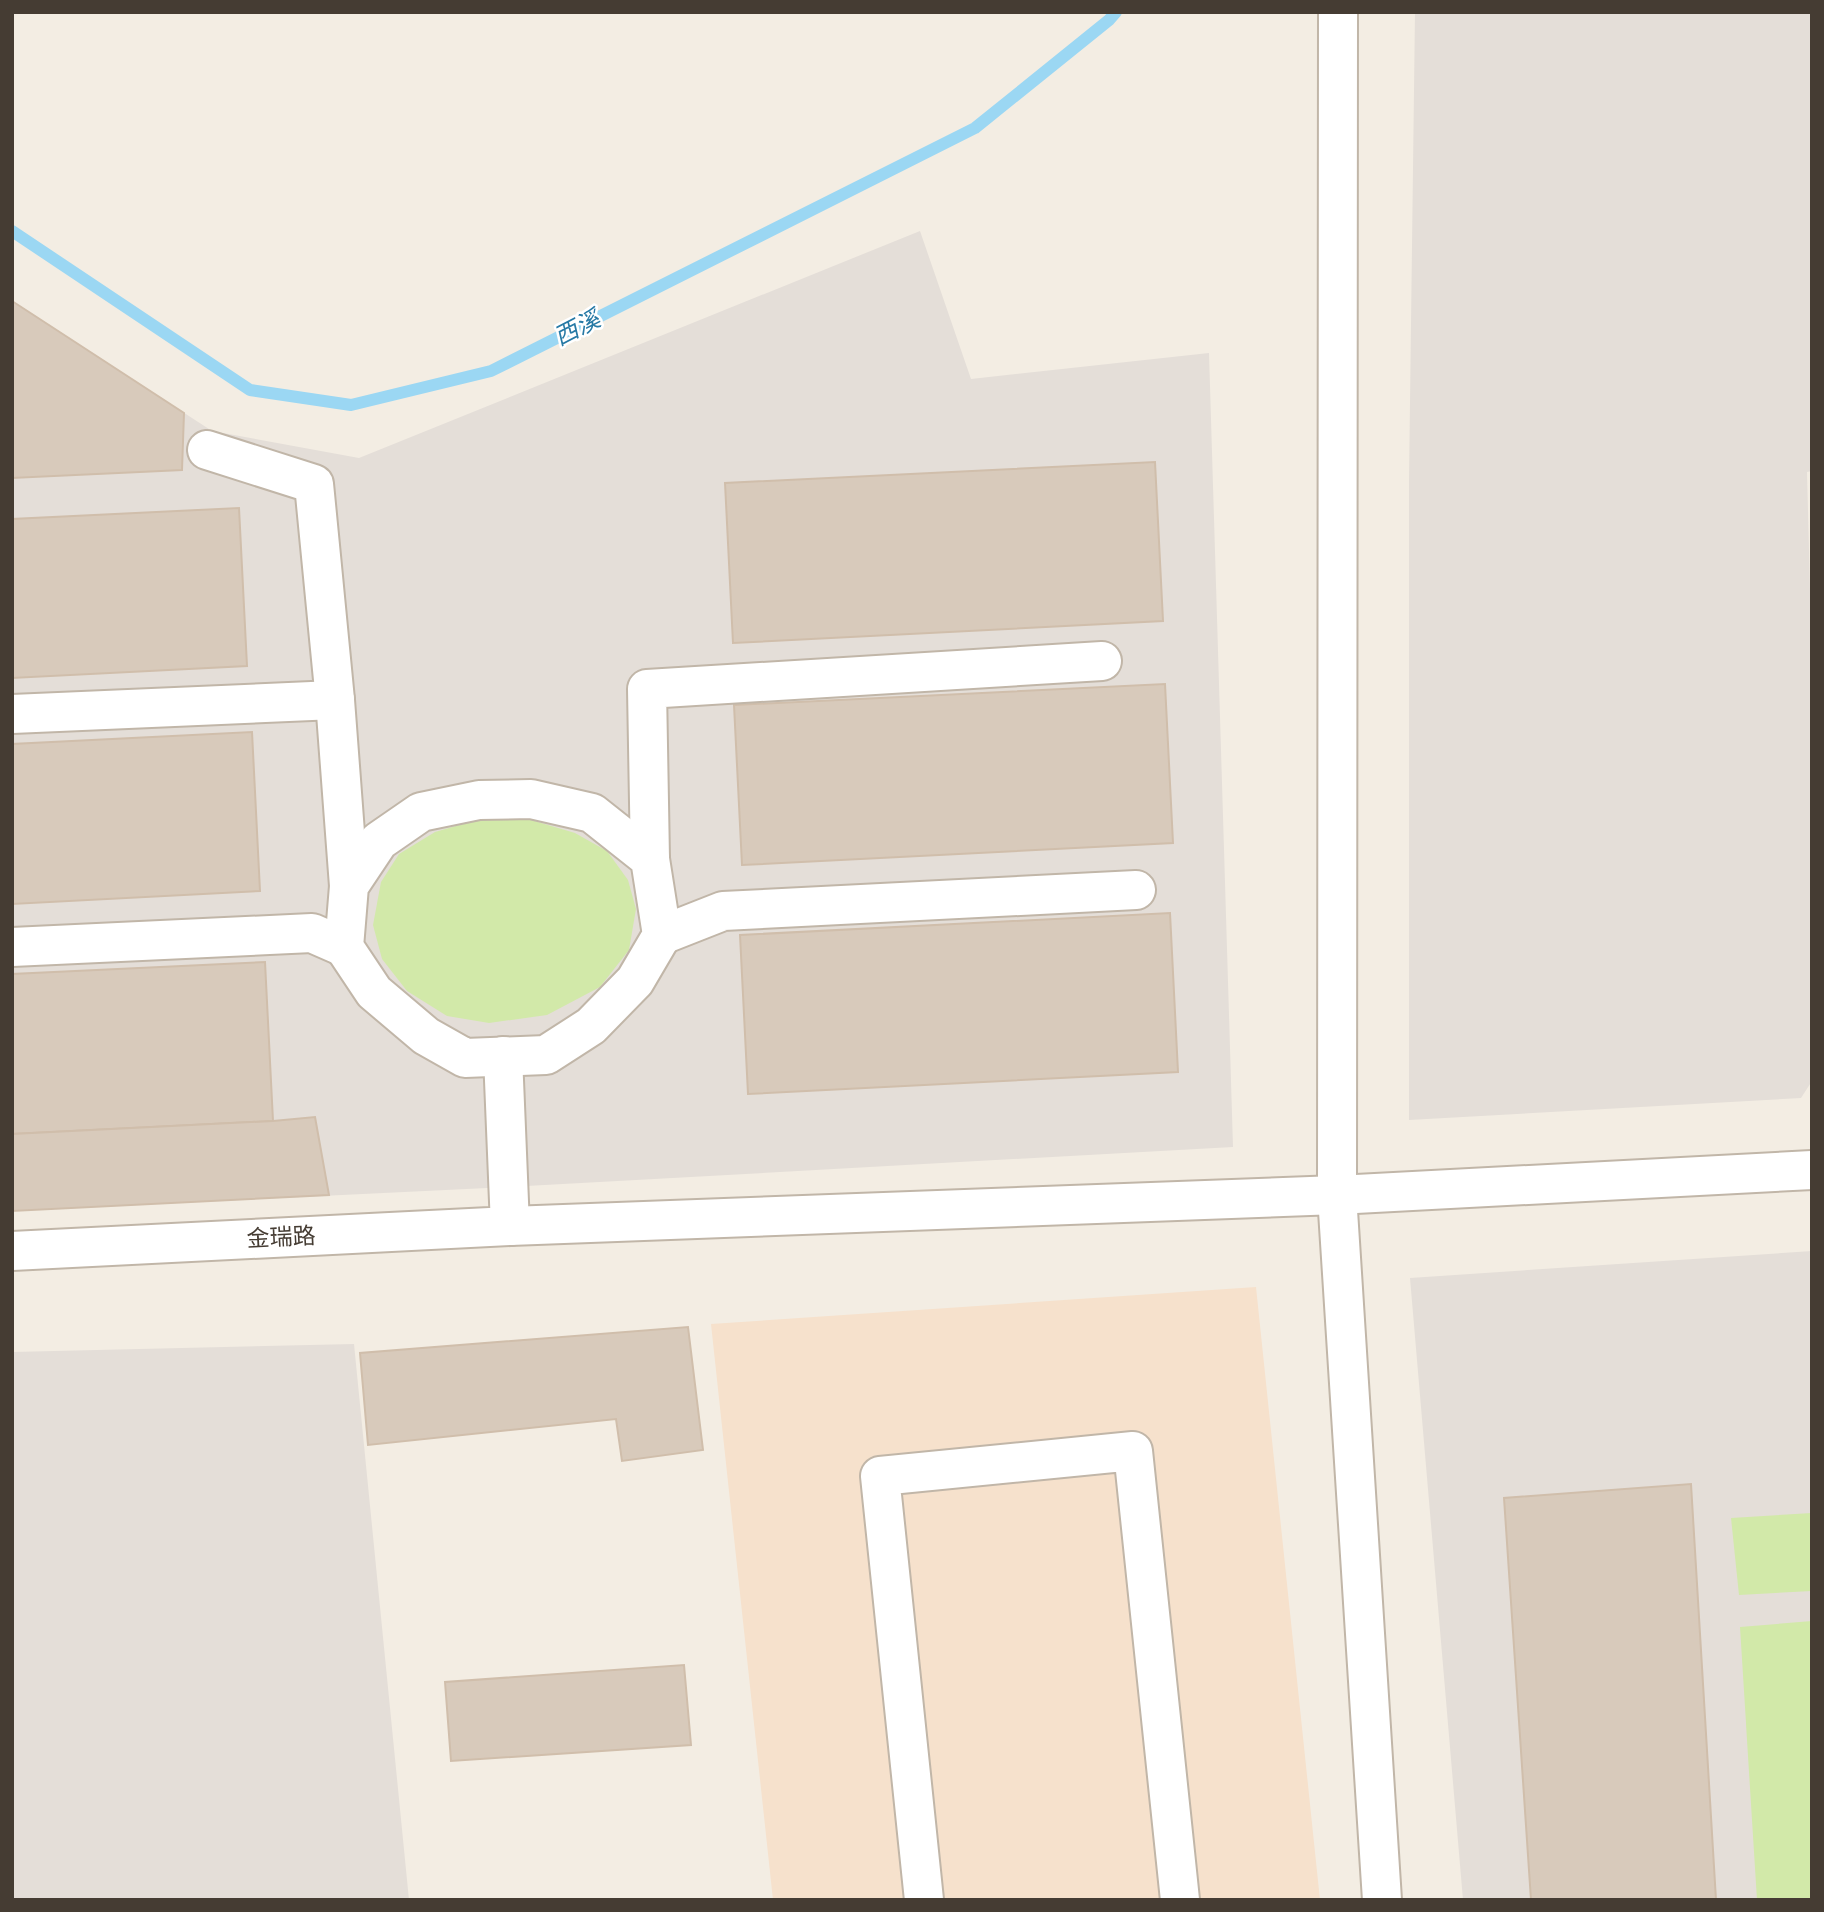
<svg xmlns="http://www.w3.org/2000/svg" width="1824" height="1912" viewBox="0 0 1824 1912" font-family="'Archivo Narrow','Noto Sans SC',sans-serif">
<style>
.commercial{fill:#f6e1cc}
.industrial{fill:#e4ded8}
.green{fill:#d2e9a9}
.lines{fill:none;stroke-linecap:round;stroke-linejoin:round}
.stream{stroke:#9bd7f3;stroke-width:12}
.building{fill:#d8cabb;stroke:#d0beab;stroke-width:2}
.minor-casing{stroke:#c1b6a8;stroke-width:42}
.minor{stroke:#fff;stroke-width:38}
.labels{text-anchor:middle;stroke-width:5;stroke-linejoin:round;paint-order:stroke}
.street-label{font-size:23px;fill:#453c33;stroke:#fff}
.water-label{font-size:24px;font-style:italic;fill:#2679a5;stroke:#fff}
</style>
<rect width="100%" height="100%" fill="#f3ede3"/>
<path class="commercial" d="M 1256,1287 L 1320,1900 L 773,1900 L 711,1324 Z"/>
<g class="industrial">
<path d="M 1415,12 L 1812,12 L 1812,471 L 1807,472 L 1812,667 L 1812,1081 L 1801,1098 L 1409,1120 L 1409,481 Z"/>
<path d="M 920,231 L 971,379 L 1209,353 L 1233,1147 L 508,1187 L 12,1211 L 12,301 L 212,431 L 359,458 Z"/>
<path d="M 1812,1251 L 1812,1900 L 1463,1900 L 1410,1278 Z"/>
<path d="M 354,1344 L 409,1900 L 12,1900 L 12,1352 Z"/>
</g>
<g class="green">
<path d="M 480,819 L 531,820 L 575,833 L 607,851 L 628,880 L 636,909 L 629,950 L 600,987 L 547,1015 L 489,1023 L 447,1016 L 407,991 L 382,959 L 373,925 L 381,882 L 399,854 L 435,832 Z"/>
<path d="M 1812,1513 L 1812,1591 L 1739,1595 L 1731,1518 Z"/>
<path d="M 1812,1621 L 1812,1900 L 1757,1900 L 1740,1627 Z"/>
</g>
<g class="lines">
<path class="stream" d="M 12,231 L 250,390 L 351,405 L 491,371 L 975,128 L 1109,20 L 1116,12"/>
</g>
<g class="building">
<path d="M 12,301 L 184,413 L 182,470 L 12,478 Z"/>
<path d="M 1155,462 L 1163,621 L 733,643 L 725,483 Z"/>
<path d="M 239,508 L 247,666 L 12,678 L 12,519 Z"/>
<path d="M 1165,684 L 1173,843 L 742,865 L 734,705 Z"/>
<path d="M 252,732 L 260,891 L 12,904 L 12,744 Z"/>
<path d="M 1170,913 L 1178,1072 L 748,1094 L 740,935 Z"/>
<path d="M 265,962 L 273,1121 L 12,1134 L 12,974 Z"/>
<path d="M 315,1117 L 329,1195 L 12,1211 L 12,1134 L 273,1121 Z"/>
<path d="M 688,1327 L 703,1450 L 622,1461 L 616,1419 L 368,1445 L 360,1353 Z"/>
<path d="M 1691,1484 L 1716,1900 L 1531,1900 L 1504,1498 Z"/>
<path d="M 684,1665 L 691,1745 L 451,1761 L 445,1682 Z"/>
</g>
<g class="lines">
<defs>
<g id="minor">
<path d="M 1338,12 L 1337,1195 L 1382,1900"/>
<path d="M 207,450 L 314,484 L 335,700 L 349,886"/>
<path d="M 12,714 L 335,700"/>
<path d="M 531,799 L 592,813 L 650,859 L 662,935 L 635,981 L 591,1026 L 546,1055 L 465,1058 L 426,1036 L 374,992 L 344,947 L 349,886 L 379,841 L 421,812 L 479,800 Z"/>
<path d="M 650,859 L 647,689 L 1102,661"/>
<path d="M 662,935 L 723,911 L 1136,890"/>
<path d="M 12,947 L 312,933 L 344,947"/>
<path d="M 510,1226 L 1337,1195 L 1812,1170"/>
<path d="M 12,1251 L 510,1226 L 503,1056"/>
<path d="M 924,1900 L 880,1476 L 1133,1451 L 1180,1900"/>
</g>
</defs>
<use href="#minor" class="minor-casing"/>
<use href="#minor" class="minor"/>
</g>
<g class="labels">
<g class="street-label">
<text transform="translate(281 1237) rotate(-3)" y="8">金瑞路</text>
</g>
<g class="water-label">
<text transform="translate(577 328) rotate(-27)" y="8">西溪</text>
</g>
</g>
<rect width="1824" height="1912" fill="none" stroke="#453c33" stroke-width="28"/>
</svg>
